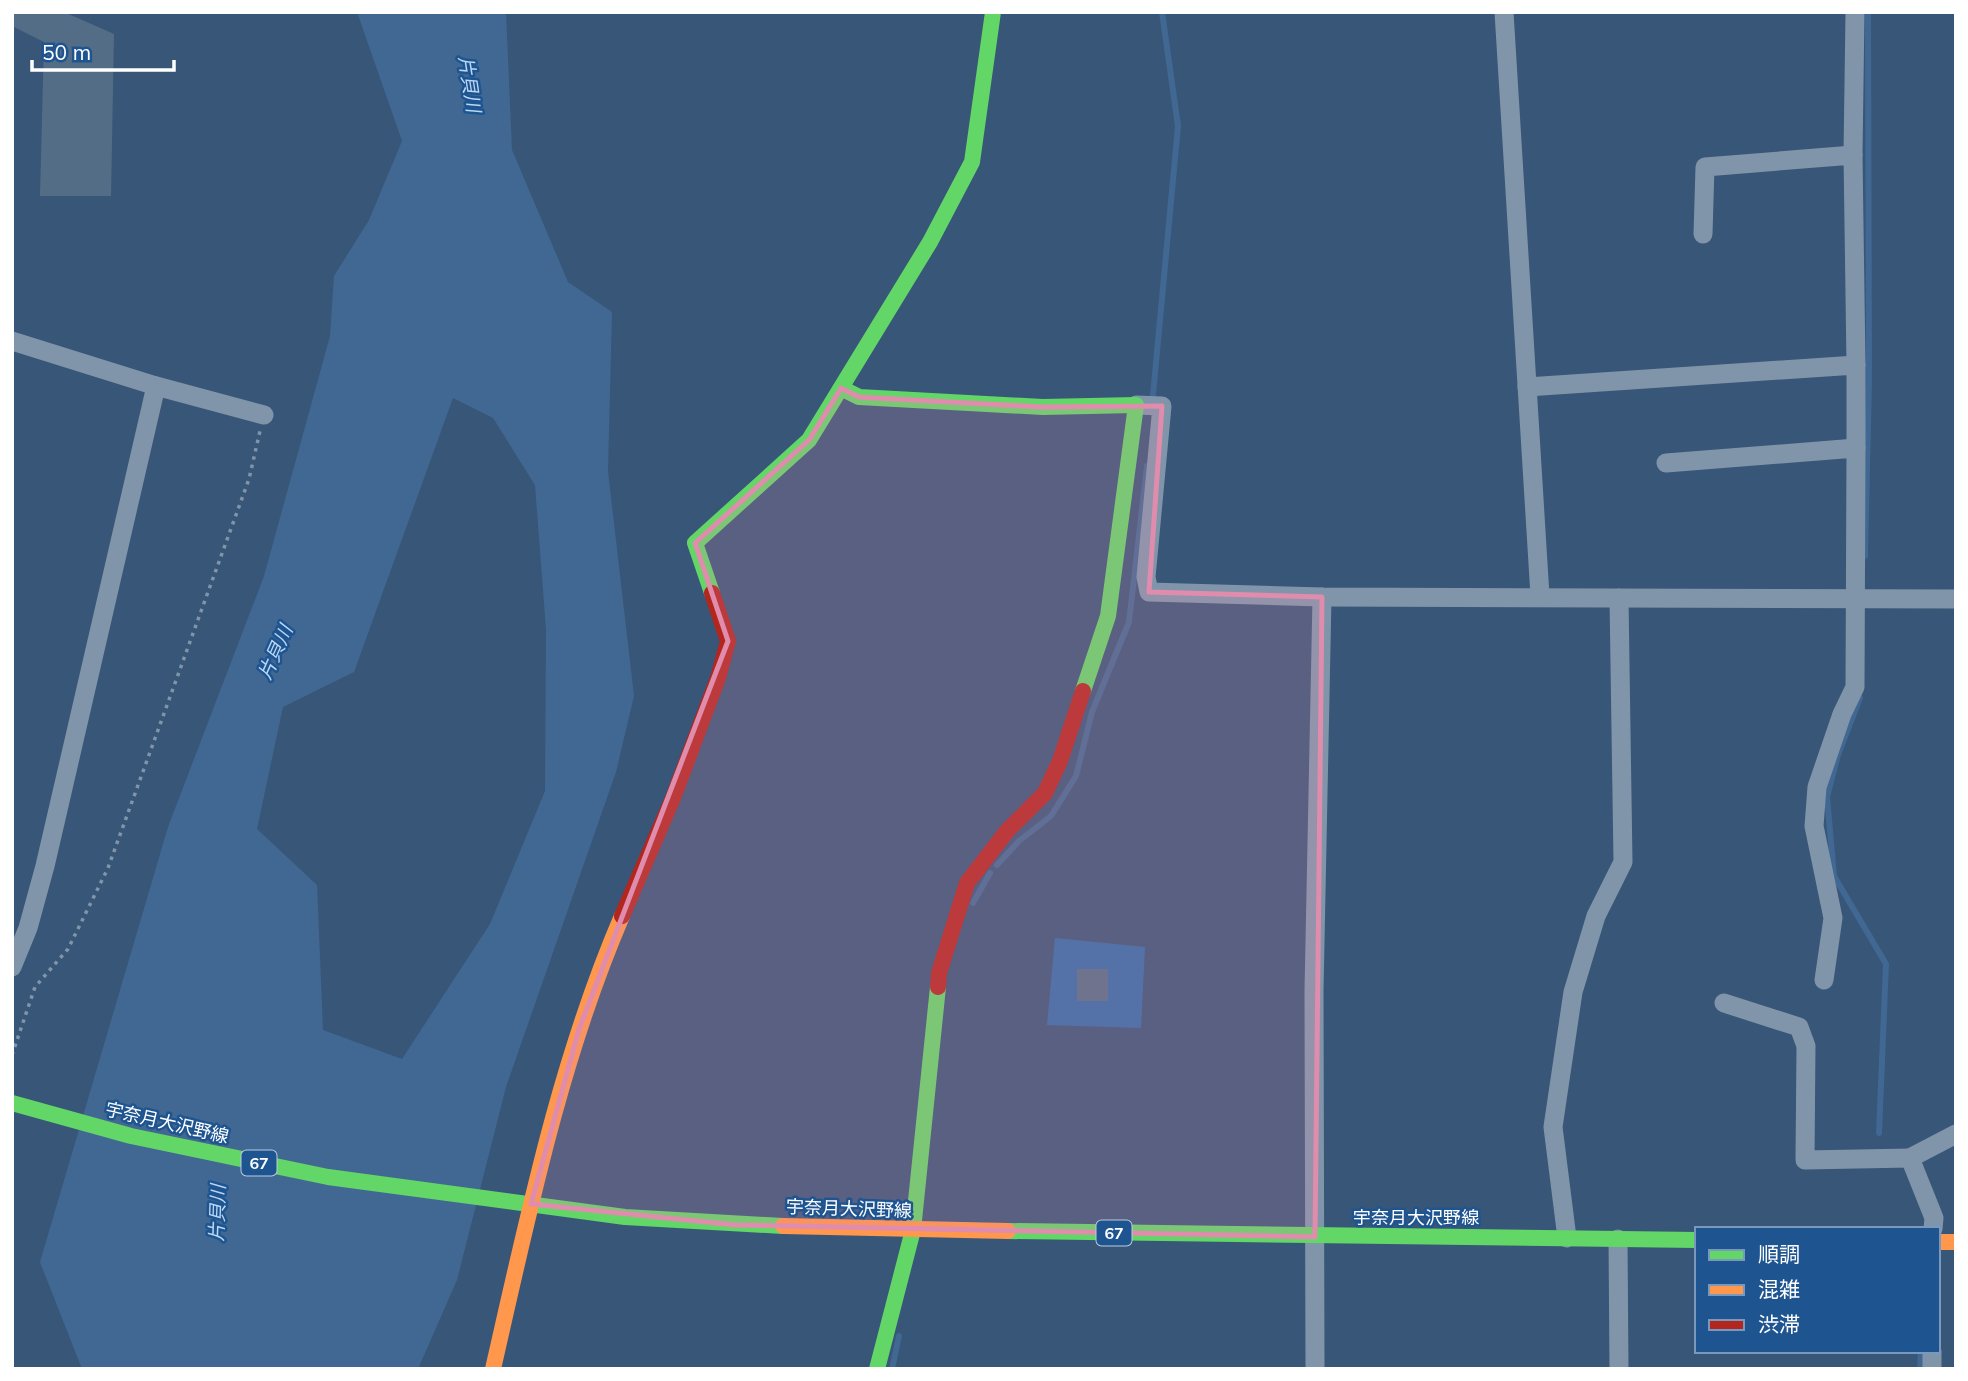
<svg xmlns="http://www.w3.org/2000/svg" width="1968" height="1381" viewBox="0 0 1968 1381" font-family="Mulish,'Noto Sans JP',sans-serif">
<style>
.green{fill:#326ca7}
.water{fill:#416892;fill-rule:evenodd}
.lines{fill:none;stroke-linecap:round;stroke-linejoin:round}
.stream{stroke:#416892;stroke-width:6}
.building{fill:#546d86}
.path{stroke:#8095aa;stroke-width:3.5;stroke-dasharray:3.5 5;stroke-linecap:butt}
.street{stroke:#8095aa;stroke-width:19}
.fast{stroke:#63d668;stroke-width:16}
.slow{stroke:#ff974d;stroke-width:16}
.jam{stroke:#b3261e;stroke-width:16}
.marked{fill:#e08cad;fill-opacity:0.2;stroke:#e08cad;stroke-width:5;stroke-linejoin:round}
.labels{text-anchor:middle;stroke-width:5;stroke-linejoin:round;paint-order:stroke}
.shield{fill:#1e5591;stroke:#bcccde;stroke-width:2}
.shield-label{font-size:16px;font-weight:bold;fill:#fff}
.street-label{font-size:18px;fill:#fff;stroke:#1e5591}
.water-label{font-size:19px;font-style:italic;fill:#bad7f5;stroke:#1e5591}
</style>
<rect width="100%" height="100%" fill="#385677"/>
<path class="green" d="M 1055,938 L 1145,947 L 1141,1028 L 1047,1025 Z"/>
<path class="water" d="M 357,12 L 506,12 L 512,150 L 568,282 L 612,312 L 608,471 L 634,696 L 616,772 L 506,1087 L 457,1280 L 418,1369 L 82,1369 L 40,1262 L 168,827 L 264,576 L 330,336 L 334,276 L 369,220 L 402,141 ZM 453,398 L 493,418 L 535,485 L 546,630 L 545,791 L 490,924 L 402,1059 L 323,1030 L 317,885 L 257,829 L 283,707 L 354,672 Z"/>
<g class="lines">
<g class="stream">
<path d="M 1153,395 L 1178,126 L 1162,12"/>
<path d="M 1865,556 L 1869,380 L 1868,12"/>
<path d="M 1860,698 L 1838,755 L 1827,797 L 1834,876 L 1886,964 L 1879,1133"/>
<path d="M 997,865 L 1019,841 L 1051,816 L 1076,776 L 1092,712 L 1129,622 L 1147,466"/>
<path d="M 973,903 L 990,873"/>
<path d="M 892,1369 L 899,1336"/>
<path d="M 1920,1369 L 1921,1351"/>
</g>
</g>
<g class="building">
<path d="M 12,12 L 64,12 L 114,34 L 111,196 L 40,196 L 44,42 L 12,26 Z"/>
<rect x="1077" y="969" width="31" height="32"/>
</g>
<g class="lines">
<path class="path" d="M 12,1055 L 35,987 L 68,949 L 108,868 L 249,479 L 260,431"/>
<g class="street">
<path d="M 1504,12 L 1540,596"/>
<path d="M 1853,155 L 1855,12"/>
<path d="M 1703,234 L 1705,167 L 1853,155 L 1856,365"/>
<path d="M 12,341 L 156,386 L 45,866 L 28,928 L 12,967"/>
<path d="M 156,386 L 264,415"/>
<path d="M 1527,387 L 1856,365 L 1856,448"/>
<path d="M 1136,405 L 1162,406 L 1146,577 L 1149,592 L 1322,597 L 1956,599"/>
<path d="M 1666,463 L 1856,448 L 1855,687 L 1842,714 L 1817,787 L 1814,826 L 1833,918 L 1824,980"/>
<path d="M 1724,1003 L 1799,1027 L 1806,1046 L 1805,1160 L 1910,1158"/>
<path d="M 1933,1229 L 1934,1218 L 1910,1158 L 1956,1134"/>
<path d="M 1567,1238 L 1553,1127 L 1573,992 L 1596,916 L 1623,862 L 1619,598"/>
<path d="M 1618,1239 L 1619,1369"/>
<path d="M 1932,1351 L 1932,1369"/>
<path d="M 1315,1369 L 1314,991 L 1322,597"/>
</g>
<g class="fast">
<path d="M 841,388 L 859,397 L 1043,407 L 1136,405 L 1108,616 L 1083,691"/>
<path d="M 712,593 L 695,543 L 809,440 L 930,242 L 972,162 L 993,12"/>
<path d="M 12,1103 L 131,1136 L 328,1177 L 625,1217 L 783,1226"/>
<path d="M 1008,1231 L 1697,1240"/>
<path d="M 877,1369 L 913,1230 L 938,987"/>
</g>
<g class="slow">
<path d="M 783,1226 L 1008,1231"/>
<path d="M 1938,1242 L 1956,1242"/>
<path d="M 493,1369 C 528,1216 560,1060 622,916"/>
</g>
<g class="jam">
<path d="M 622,916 L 673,798 L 718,678 L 728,641 L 712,593"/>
<path d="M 938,987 L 939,973 L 967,883 L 1007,831 L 1045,793 L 1060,761 L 1083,691"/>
</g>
</g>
<path class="marked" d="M 841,388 L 859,397 L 1043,407 L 1162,406 L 1149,592 L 1322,597 L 1315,1237 L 735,1225 L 531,1204 L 579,1029 L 728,641 L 695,543 L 809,440 Z"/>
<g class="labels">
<g class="shield">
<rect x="241.5" y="1150.5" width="35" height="25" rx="5"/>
<rect x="1096.5" y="1220.5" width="35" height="25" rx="5"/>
</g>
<g class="shield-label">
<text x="259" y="1169">67</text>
<text x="1114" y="1239">67</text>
</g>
<g class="street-label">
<text transform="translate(167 1123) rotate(13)" y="6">宇奈月大沢野線</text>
<text transform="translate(849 1209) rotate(2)" y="6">宇奈月大沢野線</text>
<text x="1416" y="1224">宇奈月大沢野線</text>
</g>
<g class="water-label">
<text transform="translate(470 84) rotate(81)" y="7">片貝川</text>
<text transform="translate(275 652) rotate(-66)" y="7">片貝川</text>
<text transform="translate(217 1213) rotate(-88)" y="7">片貝川</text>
</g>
</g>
<rect width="1968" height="1381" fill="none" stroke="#ffffff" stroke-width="28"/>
<rect x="1695" y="1227" width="245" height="126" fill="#1e5591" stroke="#7899bd" stroke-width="2"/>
<rect x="1709" y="1250" width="35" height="10" fill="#63d668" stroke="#7899bd" stroke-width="2"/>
<text x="1758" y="1262" font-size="21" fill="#ffffff">順調</text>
<rect x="1709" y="1285" width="35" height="10" fill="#ff974d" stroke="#7899bd" stroke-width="2"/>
<text x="1758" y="1297" font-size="21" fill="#ffffff">混雑</text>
<rect x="1709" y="1320" width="35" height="10" fill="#b3261e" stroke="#7899bd" stroke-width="2"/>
<text x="1758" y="1332" font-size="21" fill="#ffffff">渋滞</text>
<path d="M32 60v10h142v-10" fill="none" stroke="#ffffff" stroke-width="3.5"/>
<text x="42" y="60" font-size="21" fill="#ffffff" stroke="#1e5591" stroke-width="5" paint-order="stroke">50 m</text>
</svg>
